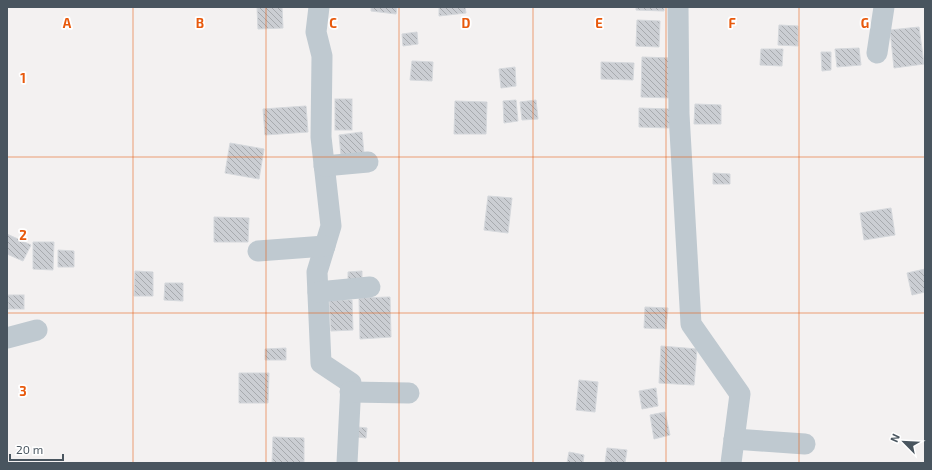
<svg xmlns="http://www.w3.org/2000/svg" width="932" height="470" viewBox="0 0 932 470" font-family="'Exo 2',sans-serif">
<style>
.building{fill:url(#building-back-hatch);stroke:#d5d8dc}
.lines{fill:none;stroke-linecap:round;stroke-linejoin:round}
.minor{stroke:#bfc9d0;stroke-width:21}
.grid{fill:none;stroke:#e8590c;stroke-width:1;stroke-opacity:0.55}
.grid-label{font-size:13px;text-anchor:middle;font-weight:bold;fill:#e8590c;stroke:#fff;stroke-width:3.5;stroke-linejoin:round;paint-order:stroke}
</style>
<defs>
<pattern id="building-back-hatch" width="6" height="6" patternUnits="userSpaceOnUse"><rect width="6" height="6" fill="#cbced3"/><path d="M-1 5l2 2M0 0l6 6M5-1l2 2" fill="none" stroke="#a7aaae"/></pattern>
</defs>
<rect width="100%" height="100%" fill="#f3f1f1"/>
<g class="building">
<path d="M 257,7 L 282,7 L 283,28 L 258,29 Z"/>
<path d="M 371,7 L 397,7 L 396,14 L 371,11 Z"/>
<path d="M 439,7 L 465,7 L 466,13 L 439,16 Z"/>
<path d="M 636,7 L 664,7 L 664,11 L 636,10 Z"/>
<path d="M 637,20 L 660,21 L 659,47 L 636,46 Z"/>
<path d="M 779,25 L 798,26 L 798,46 L 778,45 Z"/>
<path d="M 919,27 L 924,64 L 894,68 L 890,30 Z"/>
<path d="M 417,32 L 418,44 L 403,46 L 402,34 Z"/>
<path d="M 859,48 L 861,65 L 837,67 L 835,49 Z"/>
<path d="M 761,49 L 783,49 L 782,66 L 760,65 Z"/>
<path d="M 821,52 L 831,52 L 831,70 L 822,71 Z"/>
<path d="M 642,57 L 672,58 L 671,98 L 641,97 Z"/>
<path d="M 412,61 L 433,62 L 432,81 L 410,80 Z"/>
<path d="M 601,62 L 634,63 L 633,80 L 601,79 Z"/>
<path d="M 515,67 L 516,86 L 501,88 L 499,69 Z"/>
<rect x="335" y="99" width="17" height="31"/>
<path d="M 516,100 L 518,121 L 504,123 L 503,101 Z"/>
<path d="M 536,100 L 538,119 L 522,120 L 520,102 Z"/>
<path d="M 455,101 L 487,102 L 486,134 L 454,134 Z"/>
<path d="M 695,104 L 721,105 L 721,124 L 694,124 Z"/>
<path d="M 306,106 L 308,132 L 265,135 L 263,109 Z"/>
<path d="M 639,108 L 670,109 L 669,128 L 639,127 Z"/>
<path d="M 362,132 L 364,154 L 341,156 L 339,135 Z"/>
<path d="M 230,143 L 264,149 L 259,179 L 225,173 Z"/>
<path d="M 713,173 L 730,174 L 730,184 L 713,184 Z"/>
<path d="M 488,196 L 512,198 L 508,233 L 484,230 Z"/>
<path d="M 891,208 L 895,235 L 864,240 L 860,213 Z"/>
<path d="M 214,217 L 249,218 L 248,242 L 214,242 Z"/>
<path d="M 7,234 L 31,245 L 23,261 L 7,254 Z"/>
<path d="M 33,242 L 54,242 L 53,270 L 33,269 Z"/>
<path d="M 58,250 L 74,251 L 74,267 L 58,267 Z"/>
<path d="M 925,269 L 925,292 L 912,295 L 907,273 Z"/>
<path d="M 135,271 L 153,272 L 153,296 L 134,296 Z"/>
<path d="M 362,271 L 362,282 L 348,283 L 348,272 Z"/>
<path d="M 165,283 L 183,283 L 183,301 L 164,300 Z"/>
<rect x="8" y="295" width="16" height="14"/>
<path d="M 390,297 L 391,337 L 360,339 L 359,298 Z"/>
<path d="M 329,300 L 352,300 L 353,330 L 331,331 Z"/>
<path d="M 645,307 L 668,308 L 666,329 L 644,328 Z"/>
<path d="M 661,346 L 697,349 L 694,385 L 659,383 Z"/>
<path d="M 286,348 L 286,360 L 265,360 L 265,349 Z"/>
<path d="M 239,373 L 269,373 L 268,403 L 239,403 Z"/>
<path d="M 579,380 L 598,382 L 595,412 L 576,410 Z"/>
<path d="M 656,388 L 658,406 L 642,409 L 639,391 Z"/>
<path d="M 665,412 L 670,435 L 654,439 L 650,415 Z"/>
<path d="M 358,427 L 367,428 L 366,438 L 357,437 Z"/>
<path d="M 273,437 L 304,438 L 304,463 L 272,463 Z"/>
<path d="M 607,448 L 627,450 L 625,463 L 605,463 Z"/>
<path d="M 569,452 L 584,455 L 583,463 L 567,463 Z"/>
</g>
<g class="lines">
<g class="minor">
<path d="M 319,7 L 316,32 L 322,56 L 321,137 L 331,226 L 317,272 L 321,363 L 351,383 L 347,463"/>
<path d="M 678,7 L 679,114 L 691,324 L 740,394 L 731,463"/>
<path d="M 877,53 L 884,7"/>
<path d="M 324,166 L 368,162"/>
<path d="M 258,251 L 325,246"/>
<path d="M 318,292 L 370,287"/>
<path d="M 7,338 L 37,330"/>
<path d="M 350,392 L 409,393"/>
<path d="M 734,439 L 805,444"/>
</g>
</g>
<path class="grid" d="M 133,7 L 133,463M 266,7 L 266,463M 399,7 L 399,463M 533,7 L 533,463M 666,7 L 666,463M 799,7 L 799,463M 7,157 L 925,157M 7,313 L 925,313"/>
<g class="grid-label">
<text x="67" y="28">A</text>
<text x="200" y="28">B</text>
<text x="333" y="28">C</text>
<text x="466" y="28">D</text>
<text x="599" y="28">E</text>
<text x="732" y="28">F</text>
<text x="865" y="28">G</text>
<text x="23" y="83">1</text>
<text x="23" y="240">2</text>
<text x="23" y="396">3</text>
</g>
<rect width="932" height="470" fill="none" stroke="#49555f" stroke-width="16"/>
<g transform="translate(904 442) rotate(294)" stroke="#ffffff" stroke-width="3" paint-order="stroke">
<path d="M0-3L7 15L0 10L-7 15Z" fill="#49555f"/>
<text y="-6" font-size="11" font-weight="bold" text-anchor="middle" fill="#49555f">N</text>
</g>
<path d="M10 454v6h53v-6" fill="none" stroke="#49555f" stroke-width="2"/>
<text x="16" y="454" font-size="12" fill="#49555f" stroke="#ffffff" stroke-width="3" paint-order="stroke">20 m</text>
</svg>
